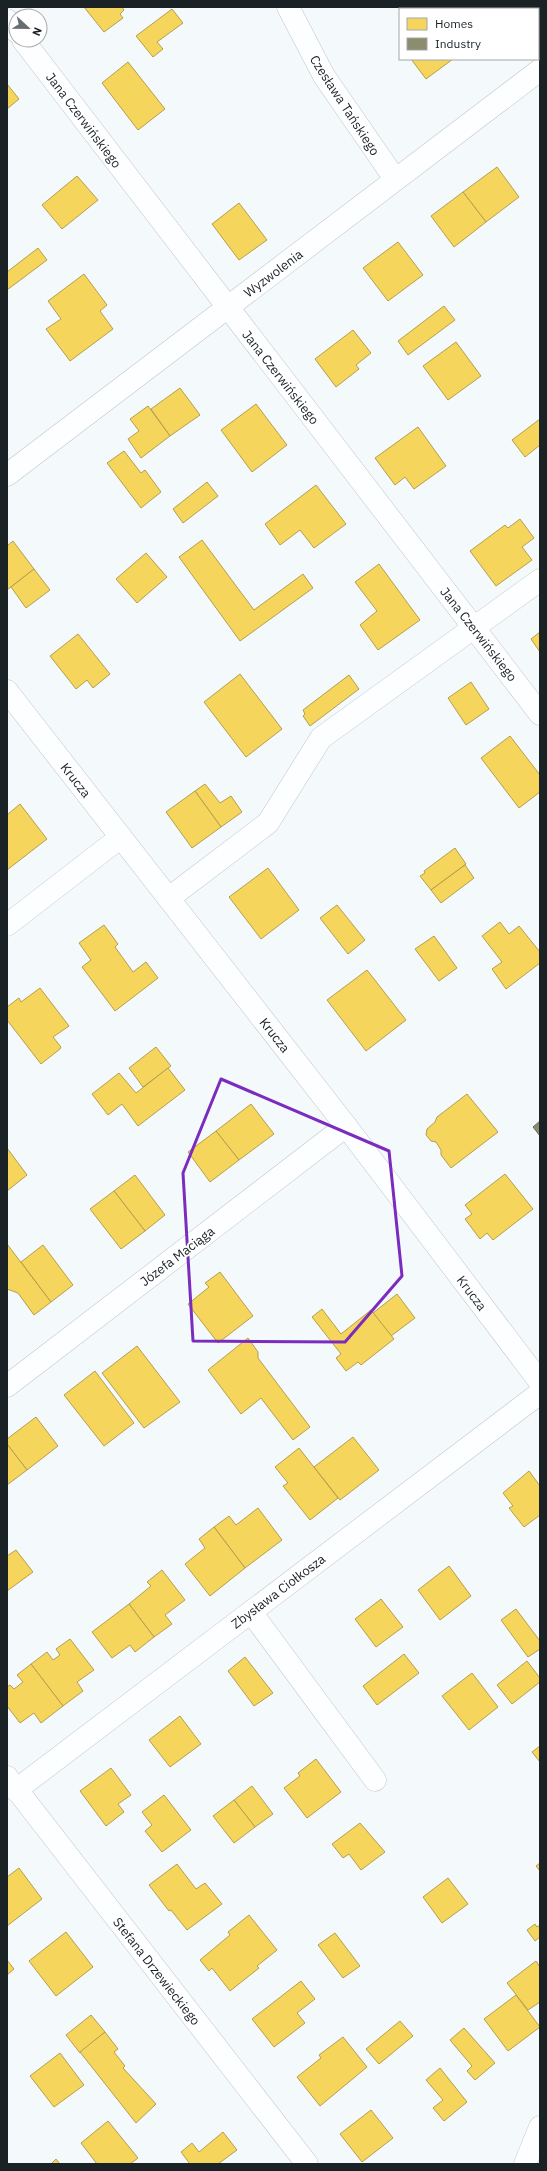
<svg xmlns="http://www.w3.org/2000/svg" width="547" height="2171" viewBox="0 0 547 2171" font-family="'IBM Plex Sans',sans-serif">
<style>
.homes{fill:#f6d55c;stroke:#b49f4c}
.industry{fill:#8c8c6e;stroke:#6a6c58}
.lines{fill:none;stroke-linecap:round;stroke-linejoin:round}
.minor-casing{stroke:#c0c6c9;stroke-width:23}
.tertiary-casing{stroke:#c0c6c9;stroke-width:23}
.minor{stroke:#fdfeff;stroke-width:22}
.tertiary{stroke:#fdfeff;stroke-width:22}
.marked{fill:none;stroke:#7b2cbf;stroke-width:3;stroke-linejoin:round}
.labels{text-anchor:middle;stroke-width:4;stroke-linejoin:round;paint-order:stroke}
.street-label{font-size:13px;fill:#1a2226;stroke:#fff}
</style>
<rect width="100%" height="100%" fill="#f4f9fc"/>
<g class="homes">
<path d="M 84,7 L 122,7 L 124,10 L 120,14 L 123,18 L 104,32 Z"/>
<path d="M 482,7 L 519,7 L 517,9 L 484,9 Z"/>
<path d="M 172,9 L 183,23 L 157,42 L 163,49 L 153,57 L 136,36 Z"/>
<path d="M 411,59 L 453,59 L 426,79 Z"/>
<path d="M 128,62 L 165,109 L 138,130 L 102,83 Z"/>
<path d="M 7,84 L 19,99 L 7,109 Z"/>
<path d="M 497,167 L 519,197 L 486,222 L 463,192 Z"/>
<path d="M 77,176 L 98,200 L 62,229 L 42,205 Z"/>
<path d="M 463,192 L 486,222 L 454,247 L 431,216 Z"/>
<path d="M 239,203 L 267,240 L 239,260 L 212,224 Z"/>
<path d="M 398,242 L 423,275 L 388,301 L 363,268 Z"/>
<path d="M 38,248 L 47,260 L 7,290 L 7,272 Z"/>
<path d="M 84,274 L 107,305 L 100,311 L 113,329 L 70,361 L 46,329 L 61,319 L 48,301 Z"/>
<path d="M 444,306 L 455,320 L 408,355 L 398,341 Z"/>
<path d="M 353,330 L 371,353 L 356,365 L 359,369 L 336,387 L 315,359 Z"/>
<path d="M 456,342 L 481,376 L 448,400 L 423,366 Z"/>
<path d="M 180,388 L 200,415 L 170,436 L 151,409 Z"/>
<path d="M 256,404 L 287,445 L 252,472 L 221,430 Z"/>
<path d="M 148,406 L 170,436 L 141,458 L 128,439 L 139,431 L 130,419 Z"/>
<path d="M 540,419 L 540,445 L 525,457 L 512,440 Z"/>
<path d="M 418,427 L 446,466 L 414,489 L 405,477 L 395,485 L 375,458 Z"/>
<path d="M 124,451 L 141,473 L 145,470 L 161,492 L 141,508 L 107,463 Z"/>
<path d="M 207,482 L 218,496 L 183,523 L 173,509 Z"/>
<path d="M 316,485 L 346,524 L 314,548 L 300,530 L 280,545 L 265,524 Z"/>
<path d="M 520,519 L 534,538 L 522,547 L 532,560 L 496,586 L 470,551 L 505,525 L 508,528 Z"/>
<path d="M 202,540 L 254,610 L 303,574 L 313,588 L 240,641 L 179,557 Z"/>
<path d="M 13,541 L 34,569 L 7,590 L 7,546 Z"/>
<path d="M 146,553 L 167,577 L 137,603 L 116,579 Z"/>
<path d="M 379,564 L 420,620 L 378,650 L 360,625 L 377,611 L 355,582 Z"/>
<path d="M 34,569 L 50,590 L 26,608 L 11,587 Z"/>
<path d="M 540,632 L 540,652 L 531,639 Z"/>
<path d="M 78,634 L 110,674 L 93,688 L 87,680 L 76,689 L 50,656 Z"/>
<path d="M 240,674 L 282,729 L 246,757 L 204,702 Z"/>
<path d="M 349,675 L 359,689 L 310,726 L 303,716 L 305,714 L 303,710 Z"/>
<path d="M 471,682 L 489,709 L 466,725 L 448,698 Z"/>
<path d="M 510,736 L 540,775 L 540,792 L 519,808 L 481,758 Z"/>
<path d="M 205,784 L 220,803 L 231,796 L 242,812 L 221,827 L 195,791 Z"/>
<path d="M 195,791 L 221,827 L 192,848 L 166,812 Z"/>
<path d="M 20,804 L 47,839 L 7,870 L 7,815 Z"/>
<path d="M 455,848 L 466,864 L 431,890 L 420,876 L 425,873 L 424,871 Z"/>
<path d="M 465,865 L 474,878 L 441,903 L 431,890 Z"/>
<path d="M 268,868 L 299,910 L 261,939 L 229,897 Z"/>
<path d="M 337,905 L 365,940 L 348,954 L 320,918 Z"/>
<path d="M 500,922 L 509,934 L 519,926 L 540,952 L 540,963 L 506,989 L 492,969 L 502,962 L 482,936 Z"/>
<path d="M 104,925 L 118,944 L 115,947 L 133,972 L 146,962 L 158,978 L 115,1011 L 82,967 L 91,960 L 79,943 Z"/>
<path d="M 434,936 L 457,968 L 439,981 L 415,949 Z"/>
<path d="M 367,970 L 406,1020 L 366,1051 L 327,1000 Z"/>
<path d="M 40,988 L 69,1026 L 53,1037 L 61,1047 L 60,1049 L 41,1064 L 7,1020 L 7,1007 L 19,998 L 21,1002 Z"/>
<path d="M 156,1047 L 171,1066 L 143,1087 L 129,1068 Z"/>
<path d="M 168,1068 L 185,1090 L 138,1126 L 122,1104 L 108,1115 L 92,1094 L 119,1073 L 136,1093 Z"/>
<path d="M 467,1094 L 498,1132 L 451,1168 L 441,1155 L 441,1150 L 436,1142 L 431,1141 L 426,1135 L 427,1129 L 435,1122 L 437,1117 Z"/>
<path d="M 251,1104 L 274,1134 L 239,1160 L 216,1131 Z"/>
<path d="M 216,1131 L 239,1160 L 210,1182 L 188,1152 Z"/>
<path d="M 7,1148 L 27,1175 L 7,1191 Z"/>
<path d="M 505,1174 L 533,1209 L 493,1240 L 487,1233 L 480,1239 L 465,1219 L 472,1214 L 465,1205 Z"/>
<path d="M 135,1175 L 165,1215 L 145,1231 L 114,1191 Z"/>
<path d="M 114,1191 L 145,1231 L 121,1249 L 90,1209 Z"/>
<path d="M 7,1244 L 51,1302 L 34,1315 L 18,1293 L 7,1289 Z"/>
<path d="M 43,1245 L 73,1285 L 51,1302 L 21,1262 Z"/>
<path d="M 220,1272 L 253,1316 L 218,1343 L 188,1304 L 209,1287 L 205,1283 Z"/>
<path d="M 397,1294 L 415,1318 L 391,1336 L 373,1313 Z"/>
<path d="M 322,1309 L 341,1334 L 371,1310 L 394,1339 L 361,1365 L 358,1362 L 346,1371 L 336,1358 L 341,1354 L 312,1317 Z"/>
<path d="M 248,1338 L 258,1352 L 258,1358 L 310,1427 L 293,1440 L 261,1398 L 241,1414 L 208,1370 Z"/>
<path d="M 137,1346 L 180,1402 L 144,1428 L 102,1373 Z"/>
<path d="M 95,1371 L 134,1423 L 104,1446 L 64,1395 Z"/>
<path d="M 36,1417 L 58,1446 L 27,1470 L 7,1444 L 7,1439 Z"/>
<path d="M 353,1437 L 379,1470 L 340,1500 L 314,1467 Z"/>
<path d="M 7,1444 L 27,1470 L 7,1485 Z"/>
<path d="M 299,1448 L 338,1498 L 310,1520 L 283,1486 L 288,1483 L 275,1467 Z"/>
<path d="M 529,1471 L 540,1486 L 540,1515 L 524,1527 L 509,1508 L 513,1506 L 503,1493 Z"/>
<path d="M 258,1508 L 282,1540 L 245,1568 L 214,1527 L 229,1516 L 236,1525 Z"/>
<path d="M 214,1527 L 245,1568 L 210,1596 L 185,1564 L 205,1548 L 199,1539 Z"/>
<path d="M 16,1550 L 33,1572 L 7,1591 L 7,1556 Z"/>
<path d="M 449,1566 L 471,1596 L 440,1620 L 418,1590 Z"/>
<path d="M 162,1570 L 185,1600 L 165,1615 L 172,1624 L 154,1637 L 129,1604 L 151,1586 L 147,1582 Z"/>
<path d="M 381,1599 L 403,1627 L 376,1647 L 355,1619 Z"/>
<path d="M 129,1604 L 154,1637 L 135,1652 L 130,1645 L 112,1658 L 92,1632 Z"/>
<path d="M 516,1609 L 540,1641 L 540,1649 L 528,1657 L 501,1620 Z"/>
<path d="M 70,1639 L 94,1670 L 77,1682 L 83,1691 L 63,1706 L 31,1664 L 47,1652 L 53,1660 L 60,1655 L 56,1649 Z"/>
<path d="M 404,1654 L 419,1673 L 377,1705 L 363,1686 Z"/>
<path d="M 245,1657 L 273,1693 L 254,1706 L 228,1671 Z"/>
<path d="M 527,1661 L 540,1678 L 540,1682 L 512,1704 L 497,1685 Z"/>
<path d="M 31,1664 L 63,1706 L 41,1723 L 34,1713 L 20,1723 L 7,1706 L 7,1687 L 10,1685 L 14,1689 L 23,1682 L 17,1675 Z"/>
<path d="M 472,1673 L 498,1707 L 469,1730 L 442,1696 Z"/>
<path d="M 180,1716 L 201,1744 L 170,1767 L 149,1740 Z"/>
<path d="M 540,1746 L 540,1762 L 532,1752 Z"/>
<path d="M 316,1759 L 341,1792 L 307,1818 L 284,1788 L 300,1776 L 298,1773 Z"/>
<path d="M 111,1768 L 131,1795 L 118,1804 L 124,1812 L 106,1826 L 80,1791 Z"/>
<path d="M 252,1786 L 273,1814 L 255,1827 L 234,1800 Z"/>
<path d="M 164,1795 L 191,1830 L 162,1852 L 145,1831 L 152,1825 L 142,1812 Z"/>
<path d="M 234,1800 L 255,1827 L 234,1843 L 213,1816 Z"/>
<path d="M 360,1823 L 385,1852 L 361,1870 L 349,1854 L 343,1858 L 332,1844 Z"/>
<path d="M 540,1863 L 540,1871 L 536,1866 Z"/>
<path d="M 177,1864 L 196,1889 L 205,1883 L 222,1904 L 187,1930 L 171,1910 L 169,1911 L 149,1885 Z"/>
<path d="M 19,1868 L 42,1899 L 7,1926 L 7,1877 Z"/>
<path d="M 448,1878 L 468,1904 L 442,1923 L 423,1897 Z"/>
<path d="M 249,1915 L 277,1950 L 257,1966 L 259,1968 L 230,1991 L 212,1968 L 209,1971 L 200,1960 L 230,1935 L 228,1932 Z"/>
<path d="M 535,1924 L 537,1927 L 540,1925 L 540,1937 L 535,1941 L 527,1930 Z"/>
<path d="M 66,1932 L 93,1967 L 56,1996 L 29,1961 Z"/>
<path d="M 335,1933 L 360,1966 L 343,1978 L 318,1945 Z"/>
<path d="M 7,1960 L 14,1969 L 7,1975 Z"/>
<path d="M 536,1961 L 540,1967 L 540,2002 L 528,2010 L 507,1983 Z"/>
<path d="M 301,1981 L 315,1999 L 297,2013 L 305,2023 L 274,2047 L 252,2019 Z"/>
<path d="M 516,1995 L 540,2027 L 508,2051 L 484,2019 Z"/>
<path d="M 91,2015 L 105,2032 L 80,2053 L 66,2035 Z"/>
<path d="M 400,2021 L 413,2036 L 379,2064 L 366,2049 Z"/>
<path d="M 464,2028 L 495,2063 L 475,2080 L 467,2071 L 472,2066 L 450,2040 Z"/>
<path d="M 105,2032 L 118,2049 L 114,2052 L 125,2066 L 123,2068 L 156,2104 L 136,2123 L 80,2052 Z"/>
<path d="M 343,2037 L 367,2067 L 320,2106 L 297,2077 L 321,2058 L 319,2055 Z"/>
<path d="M 60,2053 L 84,2085 L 54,2107 L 30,2076 Z"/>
<path d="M 440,2068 L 467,2102 L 444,2121 L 433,2108 L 443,2100 L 426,2080 Z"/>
<path d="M 371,2110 L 393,2138 L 362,2162 L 340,2134 Z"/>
<path d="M 108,2121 L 138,2158 L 130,2164 L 97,2164 L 81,2143 Z"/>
<path d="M 223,2132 L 237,2150 L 218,2164 L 190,2164 L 181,2152 L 192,2143 L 199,2152 Z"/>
<path d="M 56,2159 L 60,2164 L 51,2164 Z"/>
</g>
<path class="industry" d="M 540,1121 L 540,1136 L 533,1127 Z"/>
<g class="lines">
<defs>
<g id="minor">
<path d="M 288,7 L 324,76 L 395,179"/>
<path d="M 7,20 L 16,31"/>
<path d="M 23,40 L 540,714"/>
<path d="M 7,475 L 540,70"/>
<path d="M 7,691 L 346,1126 L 540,1382"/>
<path d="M 169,898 L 268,823 L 321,738 L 540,580"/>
<path d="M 7,925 L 121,837"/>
<path d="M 7,1386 L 346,1126"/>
<path d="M 251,1612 L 375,1780"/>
<path d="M 7,1777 L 307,2164"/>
<path d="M 16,1790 L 540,1393"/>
</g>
<path id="tertiary" d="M 525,2164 L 540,2127"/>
</defs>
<use href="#minor" class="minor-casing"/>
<use href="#tertiary" class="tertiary-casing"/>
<use href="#minor" class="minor"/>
<use href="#tertiary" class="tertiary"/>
</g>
<path class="marked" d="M 221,1079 L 389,1151 L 402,1276 L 345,1342 L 193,1341 L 183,1173 Z"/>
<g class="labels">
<g class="street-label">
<text transform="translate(345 105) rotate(57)" y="5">Czesława Tańskiego</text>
<text transform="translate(84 120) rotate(53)" y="5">Jana Czerwińskiego</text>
<text transform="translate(273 273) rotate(-37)" y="5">Wyzwolenia</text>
<text transform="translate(281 377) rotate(52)" y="5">Jana Czerwińskiego</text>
<text transform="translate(479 634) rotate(52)" y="5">Jana Czerwińskiego</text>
<text transform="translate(76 780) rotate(52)" y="5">Krucza</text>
<text transform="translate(275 1035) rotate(52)" y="5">Krucza</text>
<text transform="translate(177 1256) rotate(-37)" y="5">Józefa Maciąga</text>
<text transform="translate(472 1293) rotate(53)" y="5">Krucza</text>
<text transform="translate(278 1591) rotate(-37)" y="5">Zbysława Ciołkosza</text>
<text transform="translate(157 1971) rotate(52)" y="5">Stefana Drzewieckiego</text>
</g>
</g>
<rect width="547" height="2171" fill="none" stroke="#1a2226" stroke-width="16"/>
<rect x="399" y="8" width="140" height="52" fill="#ffffff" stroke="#a3a7a8"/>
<rect x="407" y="18" width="20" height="12" fill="#f6d55c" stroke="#a3a7a8"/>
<text x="435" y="28" font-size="12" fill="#1a2226">Homes</text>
<rect x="407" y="38" width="20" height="12" fill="#8c8c6e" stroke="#a3a7a8"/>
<text x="435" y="48" font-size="12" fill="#1a2226">Industry</text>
<g transform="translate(28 28) rotate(112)"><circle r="19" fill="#ffffff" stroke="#a3a7a8"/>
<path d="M0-3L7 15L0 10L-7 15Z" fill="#666d71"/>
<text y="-6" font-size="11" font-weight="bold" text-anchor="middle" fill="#1a2226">N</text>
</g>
</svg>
